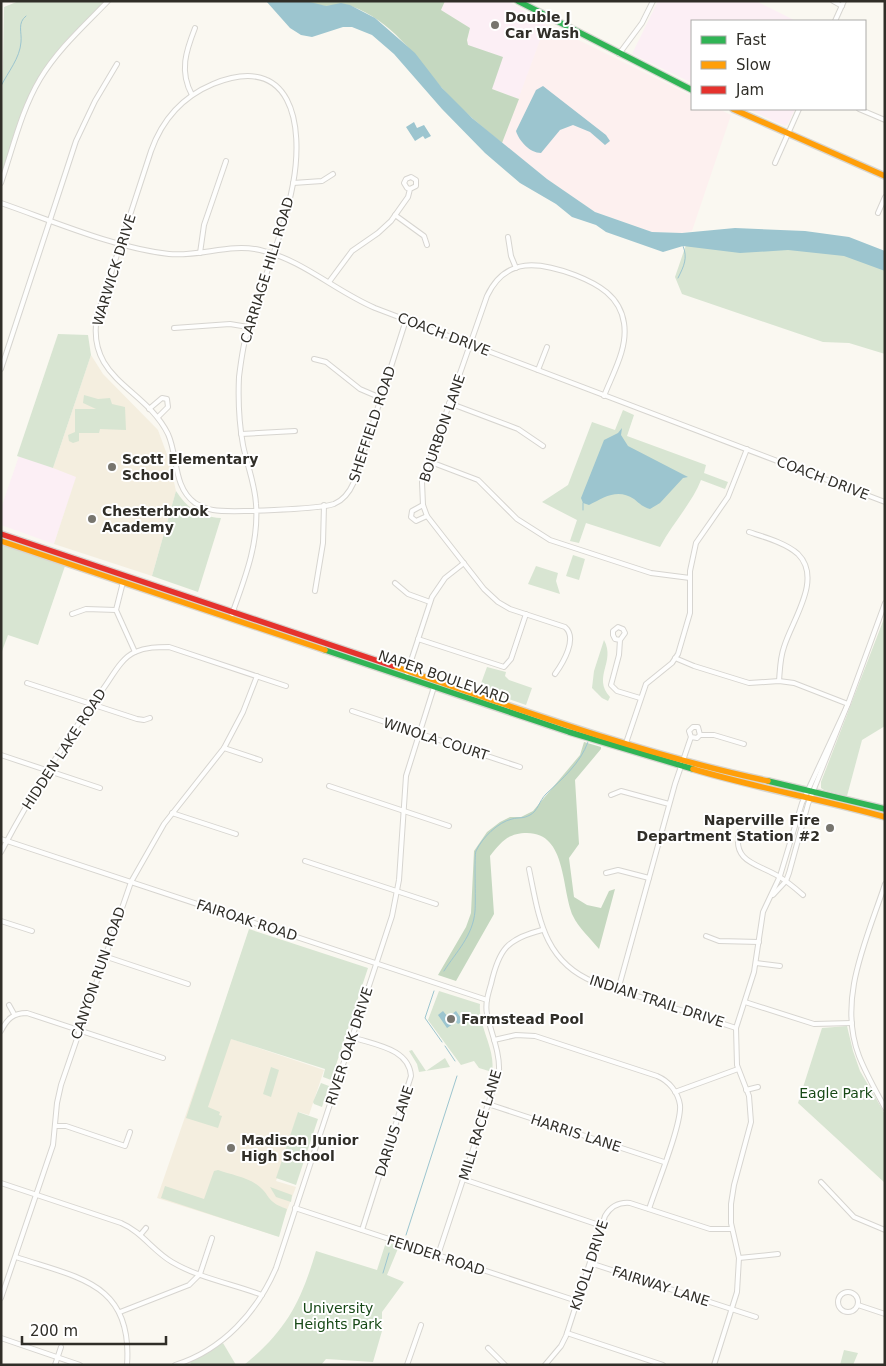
<svg xmlns="http://www.w3.org/2000/svg" width="886" height="1366" viewBox="0 0 886 1366" font-family="'DejaVu Sans',sans-serif">
<style>
.commercial{fill:#fceff5}
.industrial{fill:#fdf0ef}
.built{fill:#f4eedf}
.green{fill:#d8e5d2}
.forest{fill:#c5d8c0}
.water{fill:#9cc5cf}
.lines{fill:none;stroke-linecap:round;stroke-linejoin:round}
.stream{stroke:#9cc5cf;stroke-width:1}
.street-casing{stroke:#d7d5d0;stroke-width:6}
.fast-casing{stroke:#d7d5d0;stroke-width:8}
.slow-casing{stroke:#d7d5d0;stroke-width:8}
.jam-casing{stroke:#d7d5d0;stroke-width:8}
.street{stroke:#fefefd;stroke-width:4}
.fast{stroke:#30b455;stroke-width:5.5}
.slow{stroke:#ff9f0a;stroke-width:5.5}
.jam{stroke:#e5322d;stroke-width:5.5}
.poi-dot{fill:#77756e;stroke:#fff;stroke-width:2}
.labels{text-anchor:middle;stroke-width:4;stroke-linejoin:round;paint-order:stroke}
.poi-label{font-size:14px;font-weight:bold;fill:#302e28;stroke:#fff;text-anchor:start}
.street-label{font-size:14px;fill:#302e28;stroke:#fff}
.park-label{font-size:14px;fill:#174916;stroke:#fff}
</style>
<rect width="100%" height="100%" fill="#faf8f1"/>
<g class="commercial">
<path d="M 445,1 L 508,1 L 546,24 L 519,99 L 492,89 L 467,43 L 470,28 L 441,10 Z"/>
<path d="M 658,1 L 756,1 L 796,21 L 692,21 L 692,83 L 632,54 Z"/>
<path d="M 747,109 L 795,109 L 788,124 L 785,126 Z"/>
<path d="M 19,456 L 77,476 L 54,544 L 1,525 L 1,508 Z"/>
</g>
<path class="industrial" d="M 546,24 L 692,96 L 692,109 L 719,109 L 731,115 L 692,231 L 682,233 L 652,232 L 595,212 L 547,179 L 502,143 Z"/>
<g class="built">
<path d="M 91,355 L 103,374 L 158,430 L 169,460 L 176,491 L 152,576 L 54,544 L 76,477 L 53,468 Z"/>
<path d="M 214,1033 L 324,1070 L 309,1115 L 299,1112 L 276,1181 L 296,1187 L 277,1236 L 157,1198 Z"/>
</g>
<g class="green">
<path d="M 19,1 L 105,1 C 85,21 64,40 48,63 C 25,97 14,137 1,176 L 4,7 Z"/>
<path d="M 740,240 L 885,258 L 885,354 L 849,343 L 823,342 L 682,294 L 675,277 L 687,242 Z"/>
<path d="M 58,334 L 88,335 L 91,355 L 53,468 L 17,456 Z"/>
<path d="M 84,395 L 98,399 L 110,398 L 112,404 L 125,407 L 126,430 L 100,429 L 99,433 L 79,433 L 79,441 L 73,443 L 69,441 L 68,435 L 75,432 L 75,409 L 96,409 L 83,403 Z"/>
<path d="M 623,410 L 634,415 L 627,436 L 706,465 L 704,473 L 728,482 L 725,489 L 701,480 C 692,503 672,524 660,547 L 586,523 L 579,543 L 570,541 L 577,520 L 542,502 L 568,485 L 592,422 L 615,430 Z"/>
<path d="M 176,491 C 187,508 200,517 221,518 L 198,592 L 152,576 Z"/>
<path d="M 1,544 L 65,566 L 38,645 L 8,635 L 1,654 Z"/>
<path d="M 573,555 L 585,559 L 579,580 L 566,576 Z"/>
<path d="M 536,566 L 558,573 L 556,581 L 560,594 L 528,584 Z"/>
<path d="M 885,616 L 885,726 L 862,740 L 847,796 L 824,790 L 821,788 L 821,782 Z"/>
<path d="M 604,640 C 616,662 592,677 610,697 L 608,701 L 602,698 L 592,688 L 594,671 Z"/>
<path d="M 487,667 L 506,672 L 505,676 L 509,680 L 532,688 L 526,705 L 479,689 Z"/>
<path d="M 249,929 L 368,968 L 331,1080 L 323,1077 L 325,1069 L 231,1039 L 208,1107 L 220,1112 L 219,1115 L 222,1116 L 218,1128 L 186,1118 Z"/>
<path d="M 439,991 L 480,1004 C 478,1027 496,1049 492,1072 L 479,1068 L 474,1061 L 461,1065 L 428,1020 Z"/>
<path d="M 847,1026 L 853,1051 L 860,1071 L 885,1114 L 885,1183 L 798,1103 L 822,1028 Z"/>
<path d="M 412,1050 L 426,1071 L 445,1058 L 450,1067 L 419,1072 L 417,1064 L 409,1051 Z"/>
<path d="M 271,1067 L 279,1070 L 271,1097 L 263,1094 Z"/>
<path d="M 321,1083 L 329,1086 L 322,1107 L 314,1104 L 313,1102 Z"/>
<path d="M 298,1112 L 318,1119 L 296,1185 L 276,1178 Z"/>
<path d="M 218,1170 C 229,1174 246,1177 256,1184 C 272,1195 264,1201 287,1209 L 279,1237 L 161,1198 L 165,1186 L 204,1199 L 214,1171 Z"/>
<path d="M 270,1187 L 292,1195 L 291,1202 L 276,1197 Z"/>
<path d="M 386,1242 L 399,1246 L 387,1275 L 404,1282 L 382,1312 L 382,1331 L 373,1362 L 326,1359 L 321,1365 L 244,1365 C 286,1331 301,1302 316,1251 L 377,1270 Z"/>
<path d="M 223,1343 L 236,1365 L 191,1365 L 190,1362 Z"/>
<path d="M 844,1350 L 858,1353 L 853,1365 L 840,1365 Z"/>
</g>
<g class="forest">
<path d="M 306,1 L 445,1 L 441,10 L 470,28 L 467,40 L 468,45 L 503,57 L 492,89 L 519,99 L 502,143 C 481,126 459,108 441,87 C 414,55 392,21 351,6 C 342,2 334,6 325,6 C 319,6 312,3 306,1 Z"/>
<path d="M 584,742 L 601,747 L 601,749 L 575,780 L 579,844 L 569,858 L 574,897 L 587,905 L 601,908 L 609,891 L 615,889 L 599,949 C 591,939 578,927 573,916 C 561,889 567,833 527,833 C 508,833 501,842 490,856 L 494,914 L 456,981 L 438,975 L 466,927 L 471,913 L 474,851 L 487,832 L 500,822 L 510,817 L 521,817 L 533,811 L 580,755 Z"/>
</g>
<g class="water">
<path d="M 266,1 L 306,1 L 326,6 L 341,3 L 350,5 L 375,18 L 415,53 L 442,88 L 472,118 L 547,179 L 595,212 L 652,232 L 682,233 L 735,228 L 805,231 L 849,237 L 885,251 L 885,271 L 844,256 L 788,250 L 740,253 L 683,246 L 663,252 L 606,232 L 596,225 L 572,217 L 556,204 L 520,183 L 485,153 L 442,109 L 394,54 L 372,35 L 352,27 L 343,27 L 312,37 L 301,35 L 290,28 Z"/>
<path d="M 543,86 L 606,135 L 610,141 L 605,145 L 590,132 L 573,125 L 560,130 L 541,153 C 530,153 519,141 516,131 L 536,90 Z"/>
<path d="M 414,122 L 417,128 L 424,125 L 431,136 L 425,139 L 423,136 L 415,141 L 406,127 Z"/>
<path d="M 622,428 L 621,435 L 628,446 L 688,477 L 683,478 L 660,503 L 650,509 C 643,507 640,504 634,499 C 618,488 604,497 589,505 L 583,503 L 581,498 L 604,440 L 618,433 Z"/>
<path d="M 443,1011 L 448,1017 L 456,1011 L 463,1021 L 458,1024 L 456,1022 L 447,1028 L 438,1015 Z"/>
</g>
<g class="lines">
<g class="stream">
<path d="M 1,86 C 8,72 20,58 21,42 C 22,32 17,23 26,16"/>
<path d="M 678,278 C 684,266 688,258 683,246"/>
<path d="M 583,510 L 583,503"/>
<path d="M 444,971 C 456,952 473,936 475,911 C 476,901 474,855 476,851 C 482,838 498,822 512,819 C 519,817 523,819 530,815 C 538,811 539,801 546,794 C 562,779 580,764 588,742"/>
<path d="M 434,991 L 425,1018 L 442,1042"/>
<path d="M 445,1046 L 455,1061"/>
<path d="M 406,1235 L 457,1076"/>
<path d="M 383,1273 L 389,1253"/>
</g>
<defs>
<g id="street">
<path d="M 833,1 L 842,6"/>
<path d="M 835,21 L 844,1"/>
<path d="M 619,54 L 642,23 L 653,1"/>
<path d="M 192,95 C 179,71 186,51 195,28"/>
<path d="M 859,109 L 885,120"/>
<path d="M 775,163 L 799,109"/>
<path d="M 1,183 C 13,148 21,111 40,79 C 58,49 84,26 108,1"/>
<path d="M 293,183 L 322,181 L 333,174"/>
<path d="M 1,203 C 53,221 115,248 169,254 C 200,257 230,243 260,250 C 303,260 335,291 375,308 L 885,502"/>
<path d="M 878,213 L 885,197"/>
<path d="M 395,215 L 424,236 L 427,245"/>
<path d="M 508,237 L 511,256 L 516,268"/>
<path d="M 200,253 L 204,225 L 226,161"/>
<path d="M 329,282 L 352,251 L 378,233 L 391,221 L 408,197 L 410,189 L 416,186 L 416,180 L 411,177 L 406,179 L 404,183 L 407,188 L 410,189"/>
<path d="M 174,328 L 230,324 L 248,327"/>
<path d="M 314,359 L 326,362 L 360,389 L 381,398"/>
<path d="M 1,369 L 76,141 L 95,101 L 117,64"/>
<path d="M 538,370 L 547,347"/>
<path d="M 449,403 L 518,429 L 543,446"/>
<path d="M 149,409 L 162,398 L 167,399 L 168,407 L 158,417"/>
<path d="M 241,434 L 295,431"/>
<path d="M 428,461 L 478,480 L 517,519 L 550,540 L 651,573 L 690,578"/>
<path d="M 423,505 L 412,511 L 411,517 L 416,521 L 427,516"/>
<path d="M 749,532 C 764,537 786,543 798,554 C 823,579 792,620 784,647 C 780,658 780,669 779,681"/>
<path d="M 123,582 L 116,610 L 135,652"/>
<path d="M 395,583 L 408,594 L 430,602"/>
<path d="M 315,591 L 323,543 L 324,505"/>
<path d="M 72,614 L 86,609 L 116,610"/>
<path d="M 232,614 C 245,578 259,543 256,504 C 255,484 247,465 243,445 C 239,423 238,399 239,377 C 241,361 243,344 248,329 C 262,281 284,233 293,184 C 304,124 292,52 213,84 C 182,97 162,120 151,151 L 97,316 C 86,380 145,387 168,434 C 178,456 173,487 195,503 C 200,506 207,509 213,510 C 229,513 320,509 334,504 C 344,500 350,491 354,482 L 406,320"/>
<path d="M 418,639 L 504,667 L 511,659 L 526,614"/>
<path d="M 620,640 L 615,639 L 613,635 L 613,631 L 618,627 L 623,629 L 625,633 L 620,640 L 619,655 L 611,685 L 617,691 L 640,698"/>
<path d="M 675,658 L 694,666 L 749,683 L 779,681 L 794,683 L 848,704"/>
<path d="M 407,673 L 432,597 L 445,578 L 464,563"/>
<path d="M 555,674 C 563,663 578,638 565,627 L 510,609 L 498,602 L 484,589 L 427,516 L 423,505 L 422,482 L 487,296 C 506,256 540,262 575,275 C 598,284 620,296 624,323 C 628,348 613,373 604,396"/>
<path d="M 27,683 L 137,719 L 144,720 L 150,718"/>
<path d="M 352,711 L 520,767"/>
<path d="M 700,735 L 714,735 L 744,744"/>
<path d="M 626,743 L 646,684 L 672,663 L 678,654 L 690,613 L 690,571 L 696,543 L 728,497 L 747,449"/>
<path d="M 224,748 L 260,760"/>
<path d="M 1,755 L 100,788"/>
<path d="M 329,786 L 449,826"/>
<path d="M 611,795 L 621,791 L 669,804"/>
<path d="M 172,813 L 236,834"/>
<path d="M 739,832 C 732,862 758,864 778,876 C 787,881 795,888 803,895"/>
<path d="M 1,839 L 487,1000"/>
<path d="M 1,852 C 31,795 65,741 103,689 C 112,677 121,658 135,652 C 146,647 158,647 169,647 L 286,686"/>
<path d="M 305,861 L 436,904"/>
<path d="M 529,869 C 539,917 543,961 594,982 L 736,1028"/>
<path d="M 606,873 L 618,870 L 649,878"/>
<path d="M 885,884 C 867,939 837,999 859,1056 C 866,1074 876,1091 885,1108"/>
<path d="M 773,895 L 786,881 L 789,873 L 808,804 L 847,706"/>
<path d="M 1,921 L 32,931"/>
<path d="M 706,936 L 719,941 L 759,942"/>
<path d="M 104,956 L 188,984"/>
<path d="M 756,963 L 780,966"/>
<path d="M 618,990 L 675,784 L 691,737 L 689,731 L 693,727 L 698,727 L 700,735 L 697,738 L 691,737"/>
<path d="M 745,1002 L 814,1024 L 852,1023"/>
<path d="M 9,1005 L 14,1014"/>
<path d="M 1,1031 C 7,1019 13,1013 27,1013 L 163,1058"/>
<path d="M 352,1037 C 374,1045 409,1048 411,1076 L 362,1230"/>
<path d="M 494,1040 L 516,1035 L 535,1036 L 657,1076 C 669,1081 678,1092 680,1105 C 682,1124 656,1187 649,1209"/>
<path d="M 746,1090 L 758,1087"/>
<path d="M 675,1092 L 738,1069"/>
<path d="M 488,1104 L 664,1162"/>
<path d="M 55,1126 L 66,1126 L 125,1146 L 130,1132"/>
<path d="M 463,1179 L 602,1226"/>
<path d="M 821,1182 L 854,1217 L 885,1230"/>
<path d="M 1,1183 L 121,1223 C 142,1232 153,1251 172,1262 C 199,1278 233,1284 262,1295"/>
<path d="M 295,1208 L 577,1301"/>
<path d="M 141,1234 L 146,1228"/>
<path d="M 438,1255 L 499,1071 C 500,1052 491,1033 487,1014 C 485,1004 488,994 491,984 C 499,949 507,939 542,930"/>
<path d="M 16,1257 C 79,1278 133,1283 127,1365"/>
<path d="M 739,1258 L 778,1254"/>
<path d="M 590,1263 L 756,1317"/>
<circle cx="848" cy="1302" r="10"/>
<path d="M 1,1298 L 53,1145 L 57,1103 L 61,1085 L 131,882 L 164,824 L 224,748 L 243,712 L 257,676"/>
<path d="M 858,1305 L 885,1314"/>
<path d="M 120,1312 L 189,1285 L 200,1274 L 212,1238"/>
<path d="M 567,1333 L 663,1365"/>
<path d="M 1,1338 L 80,1365"/>
<path d="M 488,1348 L 505,1365"/>
<path d="M 55,1365 L 61,1347"/>
<path d="M 175,1365 C 223,1350 257,1312 276,1268 L 392,916 L 399,880 L 406,776 L 434,687"/>
<path d="M 407,1365 L 421,1325"/>
<path d="M 545,1365 L 561,1346 L 566,1336 L 605,1216 C 611,1206 619,1202 630,1203 L 710,1229 L 732,1229"/>
<path d="M 714,1365 L 737,1292 L 739,1258 L 731,1223 L 731,1204 L 734,1185 L 751,1122 L 749,1096 L 737,1065 L 736,1028 L 754,972 L 763,912 L 780,876 L 802,803 L 848,704 L 885,603"/>
</g>
<g id="fast">
<path d="M 518,1 L 692,90"/>
<path d="M 325,650 L 569,732 L 693,769"/>
<path d="M 768,781 L 885,809"/>
</g>
<g id="slow">
<path d="M 733,109 L 885,176"/>
<path d="M 1,541 L 325,650"/>
<path d="M 393,666 C 516,708 640,754 768,781"/>
<path d="M 693,769 C 756,788 822,799 885,817"/>
</g>
<path id="jam" d="M 1,534 L 393,666"/>
</defs>
<use href="#street" class="street-casing"/>
<use href="#fast" class="fast-casing"/>
<use href="#slow" class="slow-casing"/>
<use href="#jam" class="jam-casing"/>
<use href="#street" class="street"/>
<use href="#fast" class="fast"/>
<use href="#slow" class="slow"/>
<use href="#jam" class="jam"/>
</g>
<g class="poi-dot">
<circle cx="495" cy="25" r="5"/>
<circle cx="112" cy="467" r="5"/>
<circle cx="92" cy="519" r="5"/>
<circle cx="830" cy="828" r="5"/>
<circle cx="451" cy="1019" r="5"/>
<circle cx="231" cy="1148" r="5"/>
</g>
<g class="labels">
<g class="poi-label">
<text x="505" y="22">Double J<tspan x="505" dy="16">Car Wash</tspan></text>
<text x="122" y="464">Scott Elementary<tspan x="122" dy="16">School</tspan></text>
<text x="102" y="516">Chesterbrook<tspan x="102" dy="16">Academy</tspan></text>
<text x="820" y="825" text-anchor="end">Naperville Fire<tspan x="820" dy="16">Department Station #2</tspan></text>
<text x="461" y="1024">Farmstead Pool</text>
<text x="241" y="1145">Madison Junior<tspan x="241" dy="16">High School</tspan></text>
</g>
<g class="street-label">
<text transform="translate(114 270) rotate(-73)" y="5">WARWICK DRIVE</text>
<text transform="translate(267 270) rotate(-73)" y="5">CARRIAGE HILL ROAD</text>
<text transform="translate(444 334) rotate(21)" y="5">COACH DRIVE</text>
<text transform="translate(372 424) rotate(-72)" y="5">SHEFFIELD ROAD</text>
<text transform="translate(442 428) rotate(-71)" y="5">BOURBON LANE</text>
<text transform="translate(823 478) rotate(21)" y="5">COACH DRIVE</text>
<text transform="translate(444 677) rotate(19)" y="5">NAPER BOULEVARD</text>
<text transform="translate(436 739) rotate(18)" y="5">WINOLA COURT</text>
<text transform="translate(64 749) rotate(-57)" y="5">HIDDEN LAKE ROAD</text>
<text transform="translate(247 920) rotate(18)" y="5">FAIROAK ROAD</text>
<text transform="translate(98 973) rotate(-71)" y="5">CANYON RUN ROAD</text>
<text transform="translate(657 1001) rotate(18)" y="5">INDIAN TRAIL DRIVE</text>
<text transform="translate(349 1046) rotate(-72)" y="5">RIVER OAK DRIVE</text>
<text transform="translate(480 1125) rotate(-73)" y="5">MILL RACE LANE</text>
<text transform="translate(394 1131) rotate(-72)" y="5">DARIUS LANE</text>
<text transform="translate(576 1133) rotate(18)" y="5">HARRIS LANE</text>
<text transform="translate(436 1255) rotate(18)" y="5">FENDER ROAD</text>
<text transform="translate(589 1265) rotate(-72)" y="5">KNOLL DRIVE</text>
<text transform="translate(661 1286) rotate(18)" y="5">FAIRWAY LANE</text>
</g>
<g class="park-label">
<text x="836" y="1098">Eagle Park</text>
<text x="338" y="1313">University<tspan x="338" dy="16">Heights Park</tspan></text>
</g>
</g>
<rect width="886" height="1366" fill="none" stroke="#302e28" stroke-width="5"/>
<rect x="691" y="20" width="175" height="90" fill="#ffffff" stroke="#acaba9"/>
<rect x="701" y="36" width="25" height="8" fill="#30b455" stroke="#acaba9"/>
<text x="736" y="45" font-size="15" fill="#302e28">Fast</text>
<rect x="701" y="61" width="25" height="8" fill="#ff9f0a" stroke="#acaba9"/>
<text x="736" y="70" font-size="15" fill="#302e28">Slow</text>
<rect x="701" y="86" width="25" height="8" fill="#e5322d" stroke="#acaba9"/>
<text x="736" y="95" font-size="15" fill="#302e28">Jam</text>
<path d="M22 1336v8h144v-8" fill="none" stroke="#302e28" stroke-width="2.5"/>
<text x="30" y="1336" font-size="15" fill="#302e28" stroke="#ffffff" stroke-width="4" paint-order="stroke">200 m</text>
</svg>
